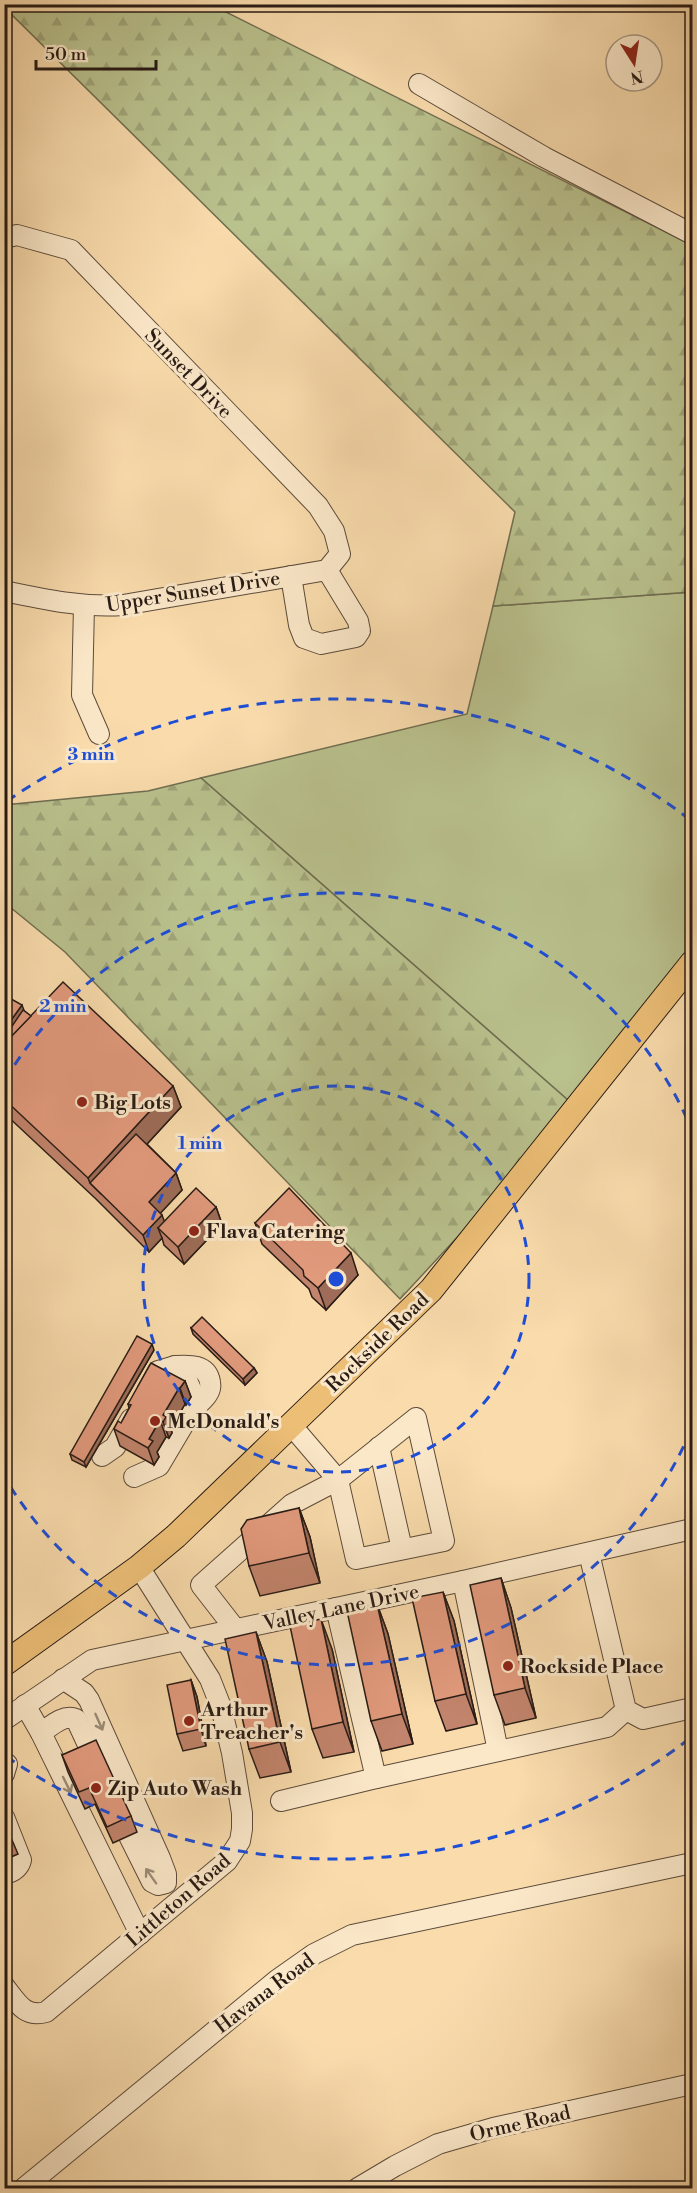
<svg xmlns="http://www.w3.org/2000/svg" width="697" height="2193" viewBox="0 0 697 2193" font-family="'Libre Bodoni',serif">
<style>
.green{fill:#b9c18d;stroke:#706e51;stroke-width:1.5}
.forest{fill:url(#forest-firs);stroke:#706e51;stroke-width:1.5}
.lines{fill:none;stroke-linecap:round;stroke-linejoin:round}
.minor-casing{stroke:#5c4b3b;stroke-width:22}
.major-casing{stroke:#281b15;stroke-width:26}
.minor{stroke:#fbe8c9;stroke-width:20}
.major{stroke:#ecbe76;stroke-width:24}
.wall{fill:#c2846c;stroke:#281b15;stroke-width:1.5}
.shaded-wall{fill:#9e6c58;stroke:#281b15;stroke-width:1.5}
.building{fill:#e29a7d;stroke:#281b15;stroke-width:1.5}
.oneway{stroke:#9c8c78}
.ring{fill:none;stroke:#1d4ed8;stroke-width:3;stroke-dasharray:10 8}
.poi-dot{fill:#8f2418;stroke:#fbe8c9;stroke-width:2}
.labels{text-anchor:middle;stroke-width:6;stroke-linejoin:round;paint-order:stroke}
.street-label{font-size:20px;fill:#281b15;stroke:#fbe8c9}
.poi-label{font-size:20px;font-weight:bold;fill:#281b15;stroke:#fbe8c9;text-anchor:start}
.centre{fill:#1d4ed8;stroke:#fbe8c9;stroke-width:3}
.ring-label{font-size:18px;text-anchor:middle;font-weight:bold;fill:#1d4ed8;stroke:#fbe8c9;stroke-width:6;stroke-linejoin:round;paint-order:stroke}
</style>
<defs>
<pattern id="forest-firs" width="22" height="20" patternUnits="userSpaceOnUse" patternTransform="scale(1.5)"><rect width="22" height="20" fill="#b9c18d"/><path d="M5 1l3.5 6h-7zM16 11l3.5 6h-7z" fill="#9fa579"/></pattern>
</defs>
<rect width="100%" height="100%" fill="#f9dbac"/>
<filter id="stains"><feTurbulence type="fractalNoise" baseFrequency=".00333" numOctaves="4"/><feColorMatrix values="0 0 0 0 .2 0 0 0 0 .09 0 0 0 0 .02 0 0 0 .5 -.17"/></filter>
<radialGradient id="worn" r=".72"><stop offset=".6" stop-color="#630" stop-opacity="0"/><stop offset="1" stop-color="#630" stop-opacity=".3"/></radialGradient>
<path class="green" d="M 692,592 L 692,963 L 577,1108 L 201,778 L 467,714 L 493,606 Z"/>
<g class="forest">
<path d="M 4,5 L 212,5 L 692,245 L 692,592 L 493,606 L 515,512 L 5,8 Z"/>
<path d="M 201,778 L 577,1108 L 400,1299 L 65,952 L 5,903 L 4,805 L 148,791 Z"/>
</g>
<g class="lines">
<defs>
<g id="minor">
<path d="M 419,84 L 544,157 L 692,234"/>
<path d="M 4,238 L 17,235 L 71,250 L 318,506 L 334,531 L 340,554 L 327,570 L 123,605 C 82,608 44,599 4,591"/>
<path d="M 291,576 L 299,625 L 304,638 L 321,644 L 356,637 L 360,631 L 358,621 L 327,570"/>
<path d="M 84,605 L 82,695 L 99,734"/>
<path d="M 175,1366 C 189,1365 207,1364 210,1382 C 211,1387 210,1391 207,1395 C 203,1401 196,1406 190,1412"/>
<path d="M 379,1447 L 402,1549"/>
<path d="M 102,1456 L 115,1447 L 131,1419"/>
<path d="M 134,1477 L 159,1466 L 188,1417 L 192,1405 L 193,1394 L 183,1371 L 175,1366 L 158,1371 L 147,1391"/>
<path d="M 589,1553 L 626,1710 L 643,1719 L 692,1708"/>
<path d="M 463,1581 L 498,1751"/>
<path d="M 336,1608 L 376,1778"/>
<path d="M 236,1630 L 201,1585 L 292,1504 L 338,1480 L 416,1418 L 444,1541 L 356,1559 L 338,1480 L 291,1425"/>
<path d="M 63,1679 L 84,1693 L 89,1700 L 160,1858 L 166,1874 L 166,1883 L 158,1885 L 152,1882 L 129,1836"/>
<path d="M 25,1705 L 41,1733 L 140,1934"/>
<path d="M 4,1720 L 92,1660 L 463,1581 L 692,1529"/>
<path d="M 41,1733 C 51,1726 63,1714 76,1719 L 95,1760"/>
<path d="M 4,1774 L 7,1764"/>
<path d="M 281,1801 L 372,1779 L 607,1727 L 626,1710"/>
<path d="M 4,1817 L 21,1860 C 19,1868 13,1872 4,1874"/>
<path d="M 4,1986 C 17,2002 24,2018 46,2012 L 227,1861 L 240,1841 L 242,1829 L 242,1813 L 232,1753 L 221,1707 L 210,1679 L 139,1567"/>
<path d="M 24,2188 L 277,1980 L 314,1954 L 352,1935 L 692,1863"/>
<path d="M 358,2188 L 395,2166 L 438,2144 L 493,2128 L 692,2084"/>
</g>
<path id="major" d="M 4,1664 L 139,1567 L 176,1536 L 431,1290 L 692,963"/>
</defs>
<use href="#minor" class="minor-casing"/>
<use href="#major" class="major-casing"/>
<use href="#minor" class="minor"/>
<use href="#major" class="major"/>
</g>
<g class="wall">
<path d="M 4,995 L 31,1016 L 173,1086 L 181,1107 L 147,1144 L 176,1173 L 182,1190 L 160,1213 L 164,1221 L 216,1207 L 222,1224 L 184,1264 L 164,1245 L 162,1238 L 149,1252 L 96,1199 L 4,1113 Z"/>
<path d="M 255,1223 L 358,1275 L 326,1310 L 312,1297 L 309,1289 L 262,1244 Z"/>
<path d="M 191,1328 L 254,1368 L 257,1373 L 245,1385 L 193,1334 Z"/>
<path d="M 154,1350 L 86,1467 L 72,1460 L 70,1454 Z"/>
<path d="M 185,1381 L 191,1397 L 186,1405 L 185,1404 L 171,1429 L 172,1433 L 169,1438 L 166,1437 L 157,1452 L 159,1457 L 154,1465 L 120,1446 L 114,1429 L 121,1423 L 129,1408 L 128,1404 Z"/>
<path d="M 299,1508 L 310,1537 L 320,1583 L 260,1596 L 249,1566 Z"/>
<path d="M 501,1578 L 511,1608 L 536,1718 L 505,1725 L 494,1695 Z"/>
<path d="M 443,1592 L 454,1621 L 477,1724 L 446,1731 L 435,1701 Z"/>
<path d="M 377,1604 L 388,1634 L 413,1744 L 382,1751 L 371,1721 Z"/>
<path d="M 256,1632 L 267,1662 L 291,1772 L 260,1778 L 249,1749 Z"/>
<path d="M 332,1649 L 354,1752 L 323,1758 L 312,1729 Z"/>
<path d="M 191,1680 L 197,1697 L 206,1746 L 183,1751 L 177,1734 Z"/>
<path d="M 62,1755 L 131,1816 L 137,1832 L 113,1843 L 95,1804 L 85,1809 L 68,1772 Z"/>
<path d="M 4,1821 L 18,1854 L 4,1860 Z"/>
</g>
<g class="shaded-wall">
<path d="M 22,1005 L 28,1021 L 4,1055 L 4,1030 Z"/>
<path d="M 173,1086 L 181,1107 L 101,1194 L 90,1183 L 88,1178 Z"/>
<path d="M 176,1173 L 182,1190 L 155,1219 L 149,1202 Z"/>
<path d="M 216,1207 L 222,1224 L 184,1264 L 178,1247 Z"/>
<path d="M 162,1215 L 168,1231 L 158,1228 L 162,1238 L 149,1252 L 143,1235 Z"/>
<path d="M 351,1253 L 358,1275 L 326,1310 L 318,1288 Z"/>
<path d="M 152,1344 L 154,1350 L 86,1467 L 84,1462 Z"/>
<path d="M 254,1368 L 257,1373 L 245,1385 L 243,1379 Z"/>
<path d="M 185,1381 L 191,1397 L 186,1405 L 180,1388 Z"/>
<path d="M 179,1388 L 185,1404 L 171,1429 L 172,1433 L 169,1438 L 163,1422 L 163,1415 Z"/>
<path d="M 160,1420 L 166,1437 L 157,1452 L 159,1457 L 154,1465 L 148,1448 L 149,1439 Z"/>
<path d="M 299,1508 L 310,1537 L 320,1583 L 309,1553 Z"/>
<path d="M 501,1578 L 511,1608 L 536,1718 L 525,1688 Z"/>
<path d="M 443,1592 L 454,1621 L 477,1724 L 466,1694 Z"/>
<path d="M 377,1604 L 388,1634 L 413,1744 L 402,1714 Z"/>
<path d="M 321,1619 L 332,1649 L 354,1752 L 343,1722 Z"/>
<path d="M 256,1632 L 267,1662 L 291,1772 L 280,1742 Z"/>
<path d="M 191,1680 L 197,1697 L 206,1746 L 201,1729 Z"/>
</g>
<g class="building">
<path d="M 63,982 L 173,1086 L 88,1178 L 4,1099 L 4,1044 Z"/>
<path d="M 4,995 L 22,1005 L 4,1030 Z"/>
<path d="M 23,1010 L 31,1016 L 4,1044 L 4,1038 Z"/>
<path d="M 136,1134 L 176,1173 L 149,1202 L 162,1215 L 143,1235 L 90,1183 Z"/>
<path d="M 196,1188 L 216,1207 L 178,1247 L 158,1228 Z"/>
<path d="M 289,1188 L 351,1253 L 318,1288 L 304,1276 L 303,1270 L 255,1223 Z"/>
<path d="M 202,1317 L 254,1368 L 243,1379 L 191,1328 Z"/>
<path d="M 137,1336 L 152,1344 L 84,1462 L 70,1454 Z"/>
<path d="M 151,1363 L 185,1381 L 180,1388 L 179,1388 L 163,1415 L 166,1417 L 163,1422 L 160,1420 L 149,1439 L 153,1441 L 148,1448 L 114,1429 L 118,1421 L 121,1423 L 131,1405 L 128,1404 Z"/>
<path d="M 299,1508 L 309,1553 L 249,1566 L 241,1529 L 247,1520 Z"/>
<path d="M 501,1578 L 525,1688 L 494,1695 L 470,1585 Z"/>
<path d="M 443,1592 L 466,1694 L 435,1701 L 412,1598 Z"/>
<path d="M 377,1604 L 402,1714 L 371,1721 L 347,1611 Z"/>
<path d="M 321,1619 L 343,1722 L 312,1729 L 290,1626 Z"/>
<path d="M 256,1632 L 280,1742 L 249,1749 L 225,1639 Z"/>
<path d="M 191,1680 L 201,1729 L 177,1734 L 167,1685 Z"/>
<path d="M 96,1740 L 131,1816 L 107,1827 L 89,1788 L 79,1792 L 62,1755 Z"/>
<path d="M 4,1821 L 10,1833 L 4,1835 Z"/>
</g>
<defs><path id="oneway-shaft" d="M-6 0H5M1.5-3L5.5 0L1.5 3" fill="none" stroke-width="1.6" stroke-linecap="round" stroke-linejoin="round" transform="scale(1.5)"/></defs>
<g class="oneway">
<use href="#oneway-shaft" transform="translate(99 1722) rotate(66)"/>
<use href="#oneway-shaft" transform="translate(67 1785) rotate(64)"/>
<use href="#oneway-shaft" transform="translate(151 1876) rotate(-125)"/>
</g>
<g class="ring">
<circle cx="336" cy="1279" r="193"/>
<path d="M691 1430A386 386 0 0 1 5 1478M5 1080A386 386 0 0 1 691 1128"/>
<path d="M689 1739A580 580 0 0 1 7 1757M7 801A580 580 0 0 1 689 819"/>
</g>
<g class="poi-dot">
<circle cx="82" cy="1102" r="6"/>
<circle cx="194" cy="1231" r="6"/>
<circle cx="155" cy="1421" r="6"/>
<circle cx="508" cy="1666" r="6"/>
<circle cx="189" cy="1721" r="6"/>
<circle cx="96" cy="1788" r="6"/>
</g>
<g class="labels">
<g class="street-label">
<text transform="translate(189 373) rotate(46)" y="7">Sunset Drive</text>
<text transform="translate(193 591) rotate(-9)" y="7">Upper Sunset Drive</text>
<text transform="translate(377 1342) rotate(-44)" y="7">Rockside Road</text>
<text transform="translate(341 1607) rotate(-12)" y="7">Valley Lane Drive</text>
<text transform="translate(178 1900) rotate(-41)" y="7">Littleton Road</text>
<text transform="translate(264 1993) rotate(-37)" y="7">Havana Road</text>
<text transform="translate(520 2123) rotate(-13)" y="7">Orme Road</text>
</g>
<g class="poi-label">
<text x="94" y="1109">Big Lots</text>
<text x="206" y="1238">Flava Catering</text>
<text x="167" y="1428">McDonald's</text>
<text x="520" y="1673">Rockside Place</text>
<text x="201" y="1716">Arthur<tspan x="201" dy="23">Treacher's</tspan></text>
<text x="108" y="1795">Zip Auto Wash</text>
</g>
</g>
<circle cx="336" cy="1279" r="9" class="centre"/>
<g class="ring-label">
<text x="91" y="760">3 min</text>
<text x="63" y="1012">2 min</text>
<text x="200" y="1149">1 min</text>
</g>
<rect width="697" height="2193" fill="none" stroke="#f9dbac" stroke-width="24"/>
<rect x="6" y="6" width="685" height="2181" fill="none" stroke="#281b15" stroke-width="3"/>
<rect x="12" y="12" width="673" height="2169" fill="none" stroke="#281b15" stroke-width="1.5"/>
<g transform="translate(634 63) rotate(168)"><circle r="28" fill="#fbe8c9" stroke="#a79681" stroke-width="1.5"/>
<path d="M0-4.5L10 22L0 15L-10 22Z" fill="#8f2418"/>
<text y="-9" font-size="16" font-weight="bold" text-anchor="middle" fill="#281b15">N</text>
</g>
<path d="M36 60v9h120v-9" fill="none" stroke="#281b15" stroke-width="3"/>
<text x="45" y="60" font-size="18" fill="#281b15" stroke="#fbe8c9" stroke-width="4.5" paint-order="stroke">50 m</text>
<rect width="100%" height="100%" filter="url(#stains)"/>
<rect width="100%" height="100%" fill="url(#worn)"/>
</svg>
